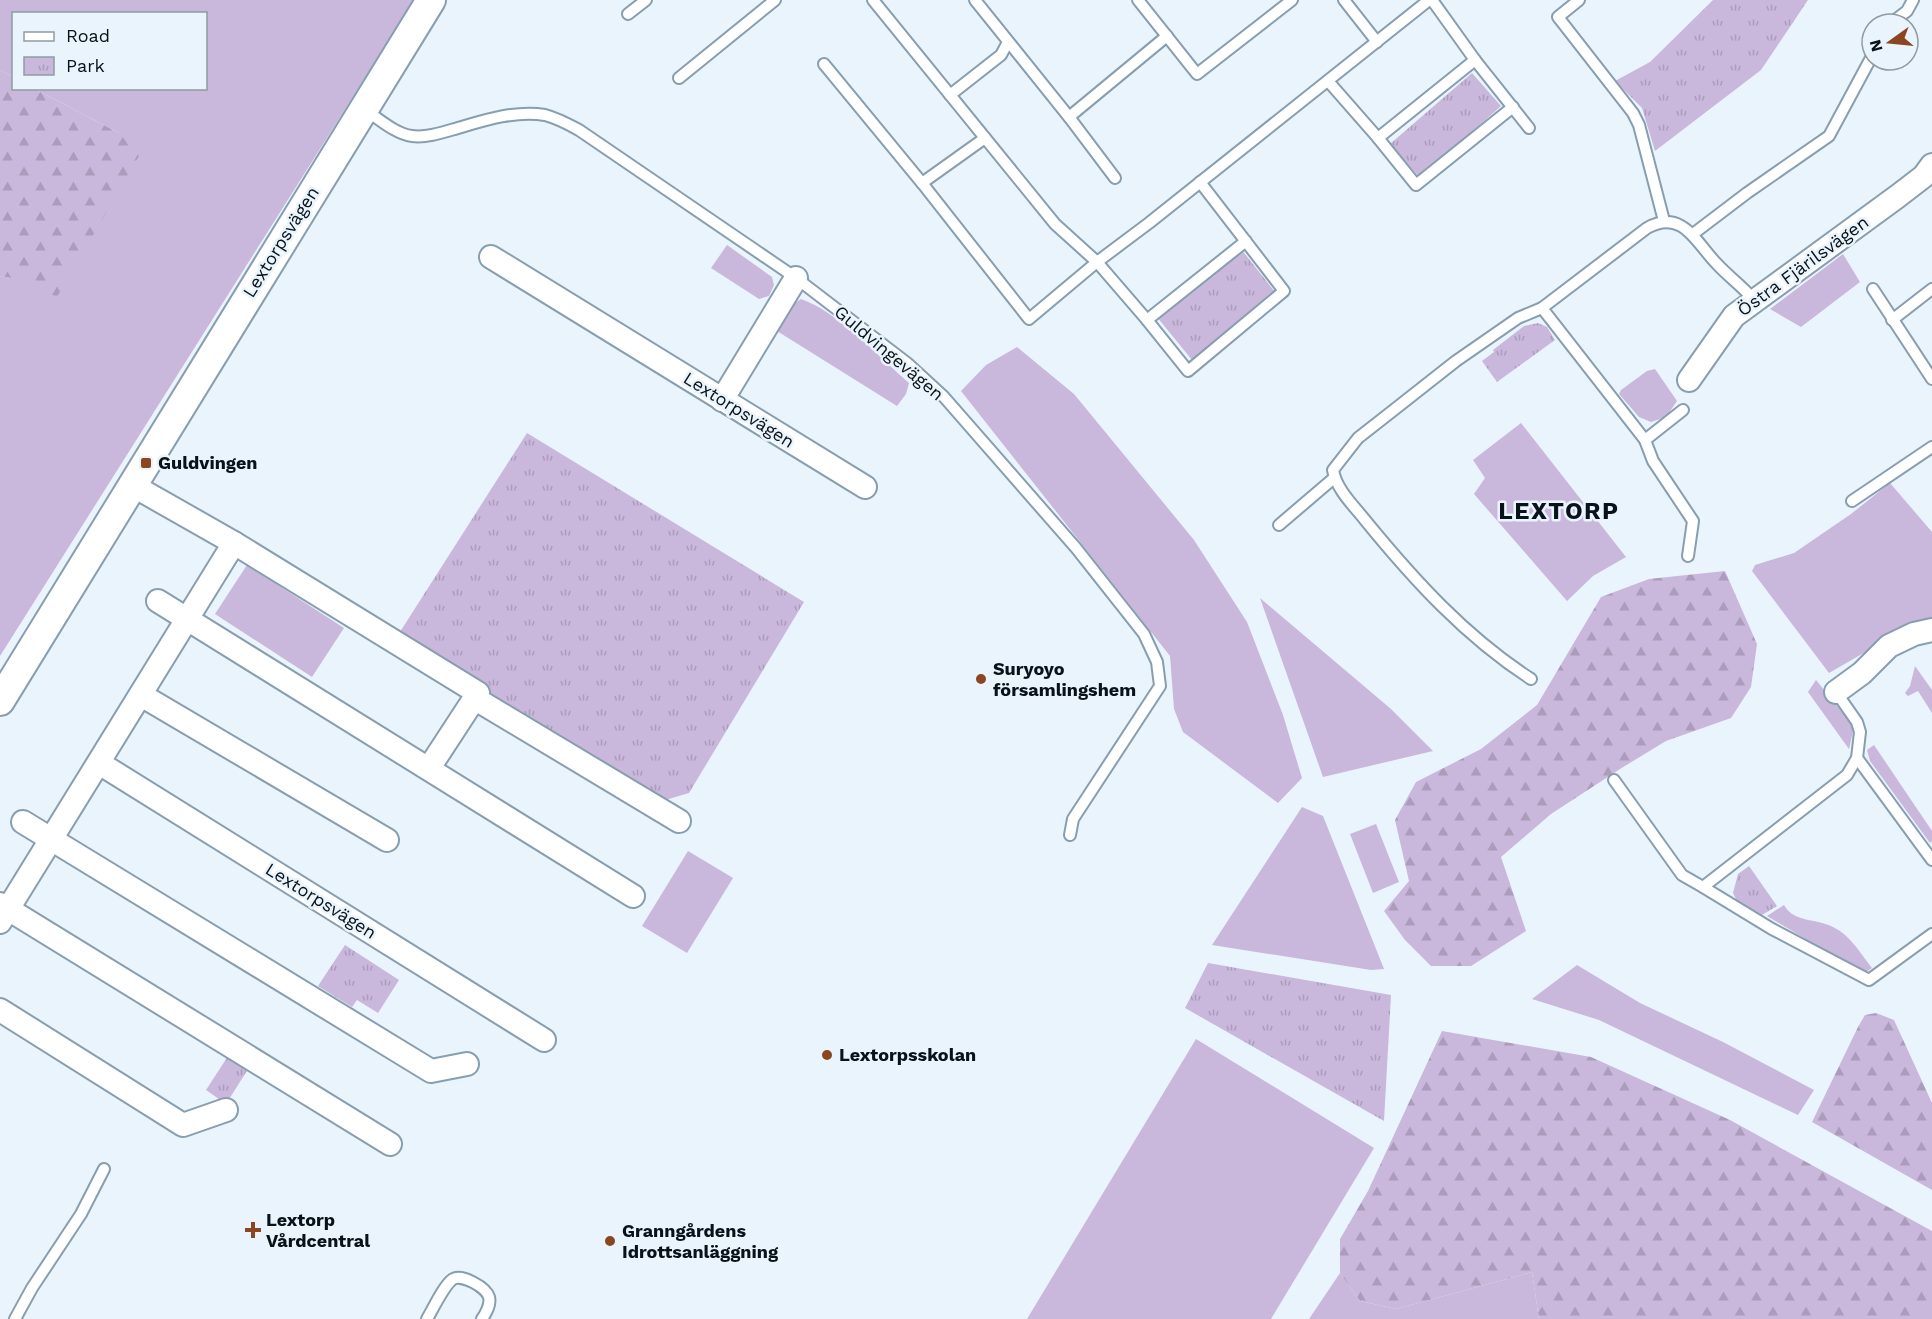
<svg xmlns="http://www.w3.org/2000/svg" width="1932" height="1319" viewBox="0 0 1932 1319" font-family="'Work Sans',sans-serif">
<style>
.grass{fill:#cab7dc}
.forest{fill:url(#forest-firs)}
.park{fill:url(#park-tufts)}
.lines{fill:none;stroke-linecap:round;stroke-linejoin:round}
.service-casing{stroke:#879eb0;stroke-width:14}
.minor-casing{stroke:#879eb0;stroke-width:26}
.tertiary-casing{stroke:#879eb0;stroke-width:32}
.service{stroke:#fff;stroke-width:10}
.minor{stroke:#fff;stroke-width:22}
.tertiary{stroke:#fff;stroke-width:28}
.poi-dot{fill:#8c4521;stroke:#eaf4fc;stroke-width:2}
.labels{text-anchor:middle;stroke-width:5;stroke-linejoin:round;paint-order:stroke}
.street-label{font-size:18px;fill:#0a1219;stroke:#eaf4fc}
.poi-label{font-size:18px;font-weight:bold;fill:#0a1219;stroke:#eaf4fc;text-anchor:start}
.district-label{font-size:24px;font-weight:bold;letter-spacing:1.5px;fill:#0a1219;stroke:#eaf4fc}
</style>
<defs>
<pattern id="forest-firs" width="22" height="20" patternUnits="userSpaceOnUse" patternTransform="scale(1.5)"><rect width="22" height="20" fill="#cab7dc"/><path d="M5 1l3.5 6h-7zM16 11l3.5 6h-7z" fill="#ac9cbc"/></pattern>
<pattern id="park-tufts" width="24" height="20" patternUnits="userSpaceOnUse" patternTransform="scale(1.5)"><rect width="24" height="20" fill="#cab7dc"/><path d="M3 7l-1-3M5 7V3M7 7l1-3M15 17l-1-3M17 17v-4M19 17l1-3" fill="none" stroke="#ac9cbc"/></pattern>
</defs>
<rect width="100%" height="100%" fill="#eaf4fc"/>
<g class="grass">
<path d="M 0,0 L 414,0 L 0,656 L 0,276 L 11,278 L 119,133 L 35,89 L 206,88 L 206,14 L 14,14 L 13,77 L 0,70 Z"/>
<path d="M 727,245 L 772,277 L 774,285 L 769,296 L 759,299 L 711,268 Z"/>
<path d="M 1843,254 L 1860,282 L 1801,327 L 1770,309 Z"/>
<path d="M 801,299 C 837,311 880,358 909,383 L 906,394 L 897,406 L 777,331 L 792,305 Z"/>
<path d="M 1017,347 L 1074,394 L 1194,540 L 1247,622 L 1283,715 L 1302,778 L 1278,803 L 1183,732 L 1174,709 L 1170,656 L 961,391 L 986,365 Z"/>
<path d="M 1655,369 L 1677,401 L 1666,417 L 1651,422 L 1639,417 L 1619,394 L 1621,390 L 1647,371 Z"/>
<path d="M 1521,423 L 1626,557 L 1593,576 L 1567,601 L 1474,494 L 1485,478 L 1473,460 Z"/>
<path d="M 1890,483 L 1932,532 L 1932,620 L 1914,624 L 1829,673 L 1752,571 L 1755,565 L 1794,553 L 1851,514 Z"/>
<path d="M 247,565 L 344,628 L 312,677 L 215,614 Z"/>
<path d="M 1260,598 L 1391,709 L 1433,751 L 1323,777 Z"/>
<path d="M 1915,666 L 1932,690 L 1932,713 L 1918,691 L 1908,696 L 1905,693 L 1910,686 Z"/>
<path d="M 1816,680 L 1854,727 L 1849,749 L 1808,692 Z"/>
<path d="M 1874,745 L 1932,831 L 1932,841 L 1930,843 L 1870,761 L 1867,750 Z"/>
<path d="M 1302,807 L 1323,816 L 1384,969 L 1371,970 L 1212,945 Z"/>
<path d="M 1376,824 L 1399,882 L 1373,893 L 1350,834 Z"/>
<path d="M 688,851 L 733,878 L 687,953 L 642,926 Z"/>
<path d="M 1784,905 C 1794,923 1816,918 1833,927 C 1850,935 1861,954 1872,968 L 1866,972 L 1859,971 L 1767,916 Z"/>
<path d="M 1577,965 L 1640,1003 L 1723,1042 L 1814,1090 L 1798,1115 L 1599,1020 L 1532,999 Z"/>
<path d="M 1196,1039 L 1374,1148 L 1271,1319 L 1027,1319 Z"/>
<path d="M 1532,1272 L 1539,1319 L 1309,1319 L 1340,1273 L 1360,1301 L 1396,1309 Z"/>
</g>
<g class="forest">
<path d="M 0,70 L 13,77 L 14,88 L 35,89 L 119,133 L 139,156 L 57,297 L 11,278 L 0,276 Z"/>
<path d="M 1725,571 L 1757,644 L 1751,687 L 1731,718 L 1666,741 L 1620,769 L 1551,814 L 1501,857 L 1526,931 L 1471,966 L 1431,966 L 1405,940 L 1384,911 L 1409,881 L 1395,820 L 1416,782 L 1481,749 L 1537,705 L 1601,597 L 1649,579 Z"/>
<path d="M 1876,1013 L 1894,1020 L 1932,1103 L 1932,1190 L 1812,1122 L 1858,1027 L 1865,1015 Z"/>
<path d="M 1442,1031 L 1591,1057 L 1730,1120 L 1932,1231 L 1932,1319 L 1539,1319 L 1532,1272 L 1396,1309 L 1360,1301 L 1340,1273 L 1340,1239 L 1368,1191 Z"/>
</g>
<g class="park">
<path d="M 1713,0 L 1808,0 L 1761,70 L 1655,151 L 1642,108 L 1615,81 L 1650,62 Z"/>
<path d="M 1472,73 L 1501,106 L 1420,178 L 1390,144 Z"/>
<path d="M 1241,249 L 1275,292 L 1192,360 L 1157,317 Z"/>
<path d="M 1538,323 L 1547,327 L 1555,340 L 1497,382 L 1482,361 L 1494,352 L 1493,350 L 1524,326 Z"/>
<path d="M 527,433 L 804,602 L 689,793 L 662,801 L 398,635 Z"/>
<path d="M 1749,866 L 1777,906 L 1762,915 L 1737,901 L 1733,893 L 1738,874 Z"/>
<path d="M 345,945 L 399,980 L 378,1013 L 357,1000 L 352,1007 L 318,986 Z"/>
<path d="M 1208,963 L 1391,995 L 1384,1121 L 1185,1008 Z"/>
<path d="M 230,1053 L 250,1066 L 226,1104 L 206,1090 Z"/>
</g>
<g class="lines">
<defs>
<g id="service">
<path d="M 873,0 L 1055,224 L 1097,262 L 1147,320"/>
<path d="M 975,0 L 1069,117 L 1115,178"/>
<path d="M 1138,0 L 1197,74 L 1292,0"/>
<path d="M 1344,0 L 1377,42"/>
<path d="M 1432,0 L 1475,60 L 1529,128"/>
<path d="M 1579,0 L 1558,17 L 1633,113 L 1639,125 L 1664,221"/>
<path d="M 628,14 L 646,0"/>
<path d="M 1890,24 L 1907,11 L 1913,0"/>
<path d="M 1475,60 L 1378,138 L 1416,185 L 1513,107"/>
<path d="M 824,64 L 922,183 L 985,138"/>
<path d="M 679,78 L 775,0"/>
<path d="M 1328,81 L 1378,138"/>
<path d="M 950,95 L 1001,55 L 1008,42"/>
<path d="M 364,109 C 378,118 395,134 412,136 C 427,138 444,132 458,128 C 485,120 516,110 545,115 C 557,118 568,124 579,130 L 796,278 L 907,363 L 944,397 L 1076,548 L 1144,634 L 1157,662 L 1160,686 L 1073,819 L 1070,835"/>
<path d="M 1069,117 L 1167,36"/>
<path d="M 1200,182 L 1284,291 L 1188,371 L 1147,320 L 1246,241"/>
<path d="M 922,183 L 1029,319 L 1097,262 L 1149,223 L 1429,0"/>
<path d="M 1693,234 L 1747,193 L 1829,136 L 1872,56"/>
<path d="M 1873,289 L 1932,379"/>
<path d="M 1892,320 L 1932,289"/>
<path d="M 1683,410 L 1645,440 L 1653,461 L 1693,521 L 1688,556"/>
<path d="M 1645,440 L 1542,308 L 1647,228 C 1683,208 1696,243 1717,264 C 1729,277 1743,287 1754,300"/>
<path d="M 1852,501 L 1932,447"/>
<path d="M 1279,525 L 1334,478"/>
<path d="M 1531,679 C 1466,637 1414,580 1365,520 C 1354,506 1336,489 1333,470 L 1358,438 L 1395,409 L 1456,361 L 1518,318 L 1542,308"/>
<path d="M 1857,758 L 1932,860"/>
<path d="M 1614,780 L 1682,875 L 1703,887 L 1847,775 L 1857,758 L 1860,732 L 1857,722 L 1836,692"/>
<path d="M 1703,887 L 1772,929 L 1869,980 L 1932,934"/>
<path d="M 15,1319 L 32,1288 L 81,1214 L 104,1169"/>
<path d="M 427,1319 C 433,1309 444,1285 453,1279 C 462,1274 486,1287 489,1297 C 491,1305 486,1313 482,1319"/>
</g>
<g id="minor">
<path d="M 491,257 L 865,487"/>
<path d="M 1689,380 L 1734,316 L 1898,196 L 1924,176 L 1932,165"/>
<path d="M 722,400 L 796,278"/>
<path d="M 132,485 L 234,543 L 478,693 L 429,768"/>
<path d="M 158,601 L 633,896"/>
<path d="M 1836,692 L 1862,673 L 1889,646 L 1914,634 L 1932,630"/>
<path d="M 141,695 L 387,840"/>
<path d="M 474,698 L 679,821"/>
<path d="M 99,763 L 544,1040"/>
<path d="M 23,822 L 431,1071 L 467,1064"/>
<path d="M 0,904 L 390,1144"/>
<path d="M 0,922 L 234,543"/>
<path d="M 0,1010 L 183,1125 L 226,1110"/>
</g>
<path id="tertiary" d="M 0,701 L 431,0"/>
</defs>
<use href="#service" class="service-casing"/>
<use href="#minor" class="minor-casing"/>
<use href="#tertiary" class="tertiary-casing"/>
<use href="#service" class="service"/>
<use href="#minor" class="minor"/>
<use href="#tertiary" class="tertiary"/>
</g>
<g class="poi-dot">
<rect x="140" y="457" width="12" height="12" rx="3"/>
<circle cx="981" cy="679" r="6"/>
<circle cx="827" cy="1055" r="6"/>
<path d="M250 1221h6v6h6v6h-6v6h-6v-6h-6v-6h6z"/>
<circle cx="610" cy="1241" r="6"/>
</g>
<g class="labels">
<g class="street-label">
<text transform="translate(281 242) rotate(-58)" y="6">Lextorpsvägen</text>
<text transform="translate(1803 266) rotate(-36)" y="6">Östra Fjärilsvägen</text>
<text transform="translate(889 353) rotate(40)" y="6">Guldvingevägen</text>
<text transform="translate(739 410) rotate(32)" y="6">Lextorpsvägen</text>
<text transform="translate(321 901) rotate(32)" y="6">Lextorpsvägen</text>
</g>
<g class="poi-label">
<text x="158" y="469">Guldvingen</text>
<text x="993" y="675">Suryoyo<tspan x="993" dy="21">församlingshem</tspan></text>
<text x="839" y="1061">Lextorpsskolan</text>
<text x="266" y="1226">Lextorp<tspan x="266" dy="21">Vårdcentral</tspan></text>
<text x="622" y="1237">Granngårdens<tspan x="622" dy="21">Idrottsanläggning</tspan></text>
</g>
<g class="district-label">
<text x="1559" y="519">LEXTORP</text>
</g>
</g>
<rect x="12" y="12" width="195" height="78" fill="#eaf4fc" stroke="#909aa1" stroke-width="1.5"/>
<rect x="24" y="32" width="30" height="9" fill="#ffffff" stroke="#909aa1" stroke-width="1.5"/>
<text x="66" y="42" font-size="18" fill="#0a1219">Road</text>
<rect x="24" y="57" width="30" height="18" fill="url(#park-tufts)" stroke="#909aa1" stroke-width="1.5"/>
<text x="66" y="72" font-size="18" fill="#0a1219">Park</text>
<g transform="translate(1890 42) rotate(255)"><circle r="28" fill="#eaf4fc" stroke="#909aa1" stroke-width="1.5"/>
<path d="M0-4.5L10 22L0 15L-10 22Z" fill="#8c4521"/>
<text y="-9" font-size="16" font-weight="bold" text-anchor="middle" fill="#0a1219">N</text>
</g>
</svg>
